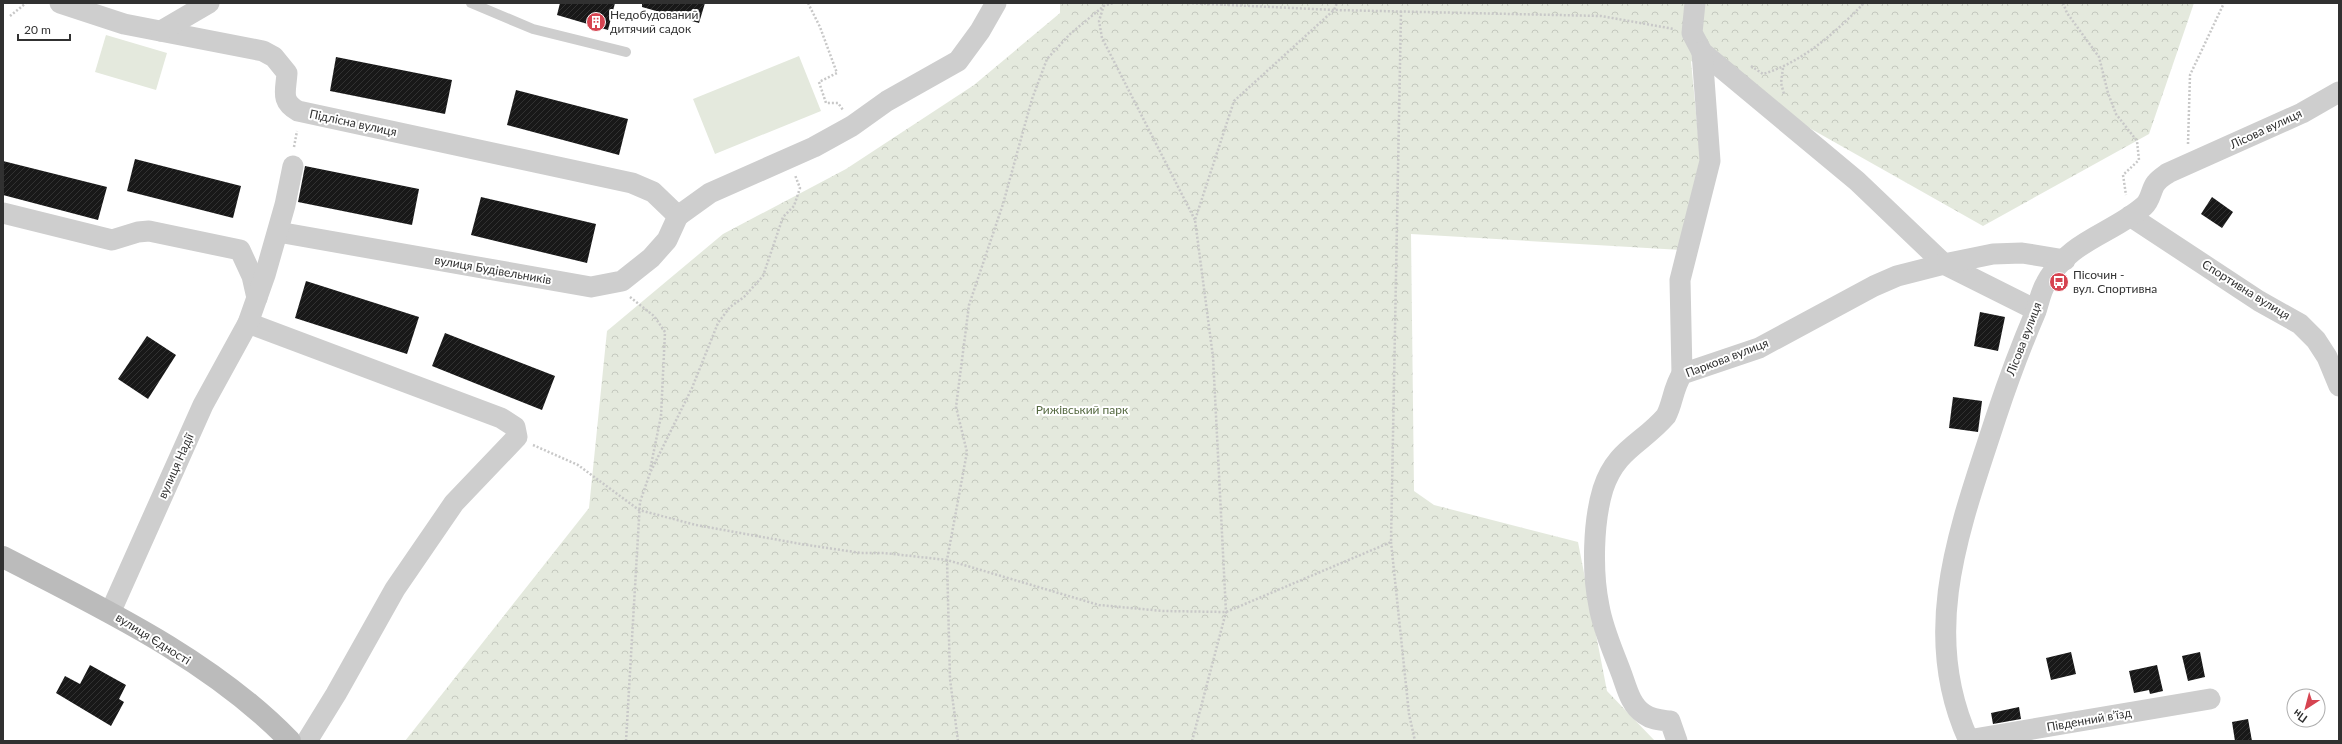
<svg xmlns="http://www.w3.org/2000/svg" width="2342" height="744" viewBox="0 0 2342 744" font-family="Lato,sans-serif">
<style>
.forest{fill:url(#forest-crowns)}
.pitch{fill:#e4e9dd}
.building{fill:url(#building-hatch)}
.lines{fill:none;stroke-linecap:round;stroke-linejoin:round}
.path{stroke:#c8c8c8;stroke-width:2.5;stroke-dasharray:2 2;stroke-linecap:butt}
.lane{stroke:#cecece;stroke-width:10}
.street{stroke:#cecece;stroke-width:21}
.secondary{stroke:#bbb;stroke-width:22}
.labels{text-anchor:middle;stroke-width:4;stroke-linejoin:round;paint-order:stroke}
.poi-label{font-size:12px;fill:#313131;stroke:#fff;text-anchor:start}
.street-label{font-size:12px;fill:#313131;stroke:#fff}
.park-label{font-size:12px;fill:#556941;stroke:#fff}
</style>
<defs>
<pattern id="forest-crowns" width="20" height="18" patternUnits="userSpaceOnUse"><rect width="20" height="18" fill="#e4e9dd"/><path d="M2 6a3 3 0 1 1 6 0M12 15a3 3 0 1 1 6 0" fill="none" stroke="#c4c8be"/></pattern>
<pattern id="building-hatch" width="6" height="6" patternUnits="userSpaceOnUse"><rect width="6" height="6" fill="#181818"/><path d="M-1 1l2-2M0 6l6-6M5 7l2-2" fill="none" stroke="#313131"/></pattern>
</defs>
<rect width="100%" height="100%" fill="#fff"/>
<path class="forest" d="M 1060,3 L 2194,3 L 2149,134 L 1983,226 L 1691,61 L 1701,165 L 1681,250 L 1411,234 L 1414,491 L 1434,505 L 1578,542 L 1607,691 L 1655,741 L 405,741 L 589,508 L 607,331 L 723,234 L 846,169 L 974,85 L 1060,13 Z"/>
<g class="pitch">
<path d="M 106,35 L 167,53 L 156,90 L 95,72 Z"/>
<path d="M 799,56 L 821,111 L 715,154 L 693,99 Z"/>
</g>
<g class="building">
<path d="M 560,3 L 615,3 L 608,30 L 557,15 Z"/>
<path d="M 642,3 L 705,3 L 699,23 L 642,7 Z"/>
<path d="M 336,57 L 452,80 L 445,114 L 330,91 Z"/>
<path d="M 516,90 L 628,119 L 619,155 L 507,125 Z"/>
<path d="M 135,159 L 241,186 L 233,218 L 127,191 Z"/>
<path d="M 3,161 L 107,187 L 98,220 L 3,195 Z"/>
<path d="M 305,166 L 419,189 L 412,225 L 298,202 Z"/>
<path d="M 481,197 L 596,224 L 587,263 L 471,235 Z"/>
<path d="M 2212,197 L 2233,212 L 2222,228 L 2201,214 Z"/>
<path d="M 306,281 L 419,317 L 407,354 L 295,318 Z"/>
<path d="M 1980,312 L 2005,317 L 1998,351 L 1974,346 Z"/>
<path d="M 445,333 L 555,376 L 542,410 L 432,366 Z"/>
<path d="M 147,336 L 176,355 L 148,399 L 118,379 Z"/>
<path d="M 1953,397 L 1982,401 L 1978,432 L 1949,428 Z"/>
<path d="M 2071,652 L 2076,674 L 2051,680 L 2046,658 Z"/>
<path d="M 2200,652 L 2205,677 L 2188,681 L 2182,656 Z"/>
<path d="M 90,665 L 126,685 L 119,699 L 124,702 L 111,726 L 56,693 L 65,676 L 80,684 Z"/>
<path d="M 2157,665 L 2163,691 L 2150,694 L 2149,690 L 2134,693 L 2129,671 Z"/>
<path d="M 2019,707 L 2021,719 L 1993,724 L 1991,713 Z"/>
<path d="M 2248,719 L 2252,741 L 2235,741 L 2232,722 Z"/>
</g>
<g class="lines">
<g class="path">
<path d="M 808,3 L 820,27 L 837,73 L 819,82 L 826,103 L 838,103 L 843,110"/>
<path d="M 1188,3 L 1334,10 L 1601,16 L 1674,29"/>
<path d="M 2063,3 L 2067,13 L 2099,57 L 2108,93 L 2116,114 L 2137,141 L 2139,160 L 2123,175 L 2126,195"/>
<path d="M 1104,5 L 1099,21 L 1102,38 L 1195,220"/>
<path d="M 10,16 L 26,3"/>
<path d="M 1751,66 L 1763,74 C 1803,62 1836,32 1864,3"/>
<path d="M 1783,68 L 1781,83 L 1784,94"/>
<path d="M 2188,144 L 2190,75 L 2224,3"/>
<path d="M 294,147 L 297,131"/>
<path d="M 630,297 L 654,316 L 665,332 L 661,416 L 650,470"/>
<path d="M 533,445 L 578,465 L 639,510 L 696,525 L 801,544 L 861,553 L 884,553 L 947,560 L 1099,605 L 1163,611 L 1226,612 L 1391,542 L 1401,11"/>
<path d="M 1391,542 L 1409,714 L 1415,741"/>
<path d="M 626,741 L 640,502 L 650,473 L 692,388 L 718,323 L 730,307 L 744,297 L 763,276 L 783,217 L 794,206 L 800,188 L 795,175"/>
<path d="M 958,741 L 950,679 L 947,560 L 967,452 L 956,407 L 969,305 L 1003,204 L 1032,99 L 1047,59 L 1070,34 L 1105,5 L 1114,3"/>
<path d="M 1192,741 L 1226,612 L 1213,357 L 1195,220 L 1234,101 L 1334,10 L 1337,3"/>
</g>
<path class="lane" d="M 471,3 L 533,29 L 626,52"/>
<g class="street">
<path d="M 60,3 L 124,24 L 263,51 L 274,57 L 287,73 C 286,91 280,101 298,111 L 632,183 L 653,192 L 678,216"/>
<path d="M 1695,3 L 1692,33 L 1702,52 L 1857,181 L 1944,264 L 2036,310"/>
<path d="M 161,31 L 209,3"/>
<path d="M 3,213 L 112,240 L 138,232 L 149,231 L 240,250 L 252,276 L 257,298"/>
<path d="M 678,216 L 710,193 L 814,147 L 852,126 L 887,101 L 958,61 L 980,31 L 996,3"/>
<path d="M 2130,216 L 2259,301 L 2300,324 L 2316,340 L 2327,357 L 2339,386"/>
<path d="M 278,232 L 591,287 L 622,281 L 651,258 L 667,240 L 678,216"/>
<path d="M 248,323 L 501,418 L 515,427 L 517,437 L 454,503 L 395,589 L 336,694 L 307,741"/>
<path d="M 1682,374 L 1680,280 L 1710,161 L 1702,52"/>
<path d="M 110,613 L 203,405 L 248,323 L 265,275 L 285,205 L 293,166"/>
<path d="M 1968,740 L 2210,699"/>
<path d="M 1677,741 L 1670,721 C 1661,720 1652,720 1644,714 C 1631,706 1627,689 1622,675 C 1614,653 1603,630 1599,606 C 1592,572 1593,522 1603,489 C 1616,449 1642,444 1666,416 C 1673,403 1673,388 1682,374 L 1759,348 L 1874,286 L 1897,276 L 1944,264 L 1993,254 L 2022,253 L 2065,260"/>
<path d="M 1969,741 C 1918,631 1961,525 1996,417 C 2008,381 2021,346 2036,311 C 2039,302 2041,291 2046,283 C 2069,240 2112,234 2144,206 C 2151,200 2151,189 2156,183 C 2159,179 2164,176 2168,173 L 2302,113 L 2339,92"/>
</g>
<path class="secondary" d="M 3,557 C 102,608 212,660 290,741"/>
</g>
<defs>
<symbol id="building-disc" viewBox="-11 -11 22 22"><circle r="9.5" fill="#d64451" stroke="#fff"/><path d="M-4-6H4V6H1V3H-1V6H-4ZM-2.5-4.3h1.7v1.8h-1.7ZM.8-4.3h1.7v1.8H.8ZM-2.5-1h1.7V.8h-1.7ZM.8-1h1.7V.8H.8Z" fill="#fff"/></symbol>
<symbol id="bus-disc" viewBox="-11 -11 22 22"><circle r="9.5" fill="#d64451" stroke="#fff"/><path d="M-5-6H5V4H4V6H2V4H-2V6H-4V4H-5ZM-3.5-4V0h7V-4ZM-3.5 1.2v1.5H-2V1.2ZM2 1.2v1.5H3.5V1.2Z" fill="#fff"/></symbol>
</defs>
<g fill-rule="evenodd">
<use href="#building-disc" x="585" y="11" width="22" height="22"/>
<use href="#bus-disc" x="2048" y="271" width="22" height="22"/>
</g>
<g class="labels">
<g class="poi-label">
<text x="610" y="19">Недобудований<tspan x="610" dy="14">дитячий садок</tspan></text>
<text x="2073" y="279">Пісочин -<tspan x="2073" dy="14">вул. Спортивна</tspan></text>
</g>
<g class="street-label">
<text transform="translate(353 123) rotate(12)" y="4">Підлісна вулиця</text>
<text transform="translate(2266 129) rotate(-25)" y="4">Лісова вулиця</text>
<text transform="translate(493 270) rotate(10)" y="4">вулиця Будівельників</text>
<text transform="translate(2246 290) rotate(32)" y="4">Спортивна вулиця</text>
<text transform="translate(2024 339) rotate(-69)" y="4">Лісова вулиця</text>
<text transform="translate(1727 358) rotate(-21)" y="4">Паркова вулиця</text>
<text transform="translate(176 466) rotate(-66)" y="4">вулиця Надії</text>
<text transform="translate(153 639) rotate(32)" y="4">вулиця Єдності</text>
<text transform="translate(2089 720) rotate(-10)" y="4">Південний в’їзд</text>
</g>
<g class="park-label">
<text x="1082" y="414">Рижівський парк</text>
</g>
</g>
<rect width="2342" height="744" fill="none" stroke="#313131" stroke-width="8"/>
<g transform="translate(2306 708) rotate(216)"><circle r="19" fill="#ffffff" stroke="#adadad"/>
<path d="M0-3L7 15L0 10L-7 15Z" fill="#d64451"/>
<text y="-6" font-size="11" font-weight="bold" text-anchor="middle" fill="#313131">Пн</text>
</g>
<path d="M18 34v6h52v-6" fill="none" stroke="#313131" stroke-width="2"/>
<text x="24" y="34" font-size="12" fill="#313131" stroke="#ffffff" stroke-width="3" paint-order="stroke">20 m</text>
</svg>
